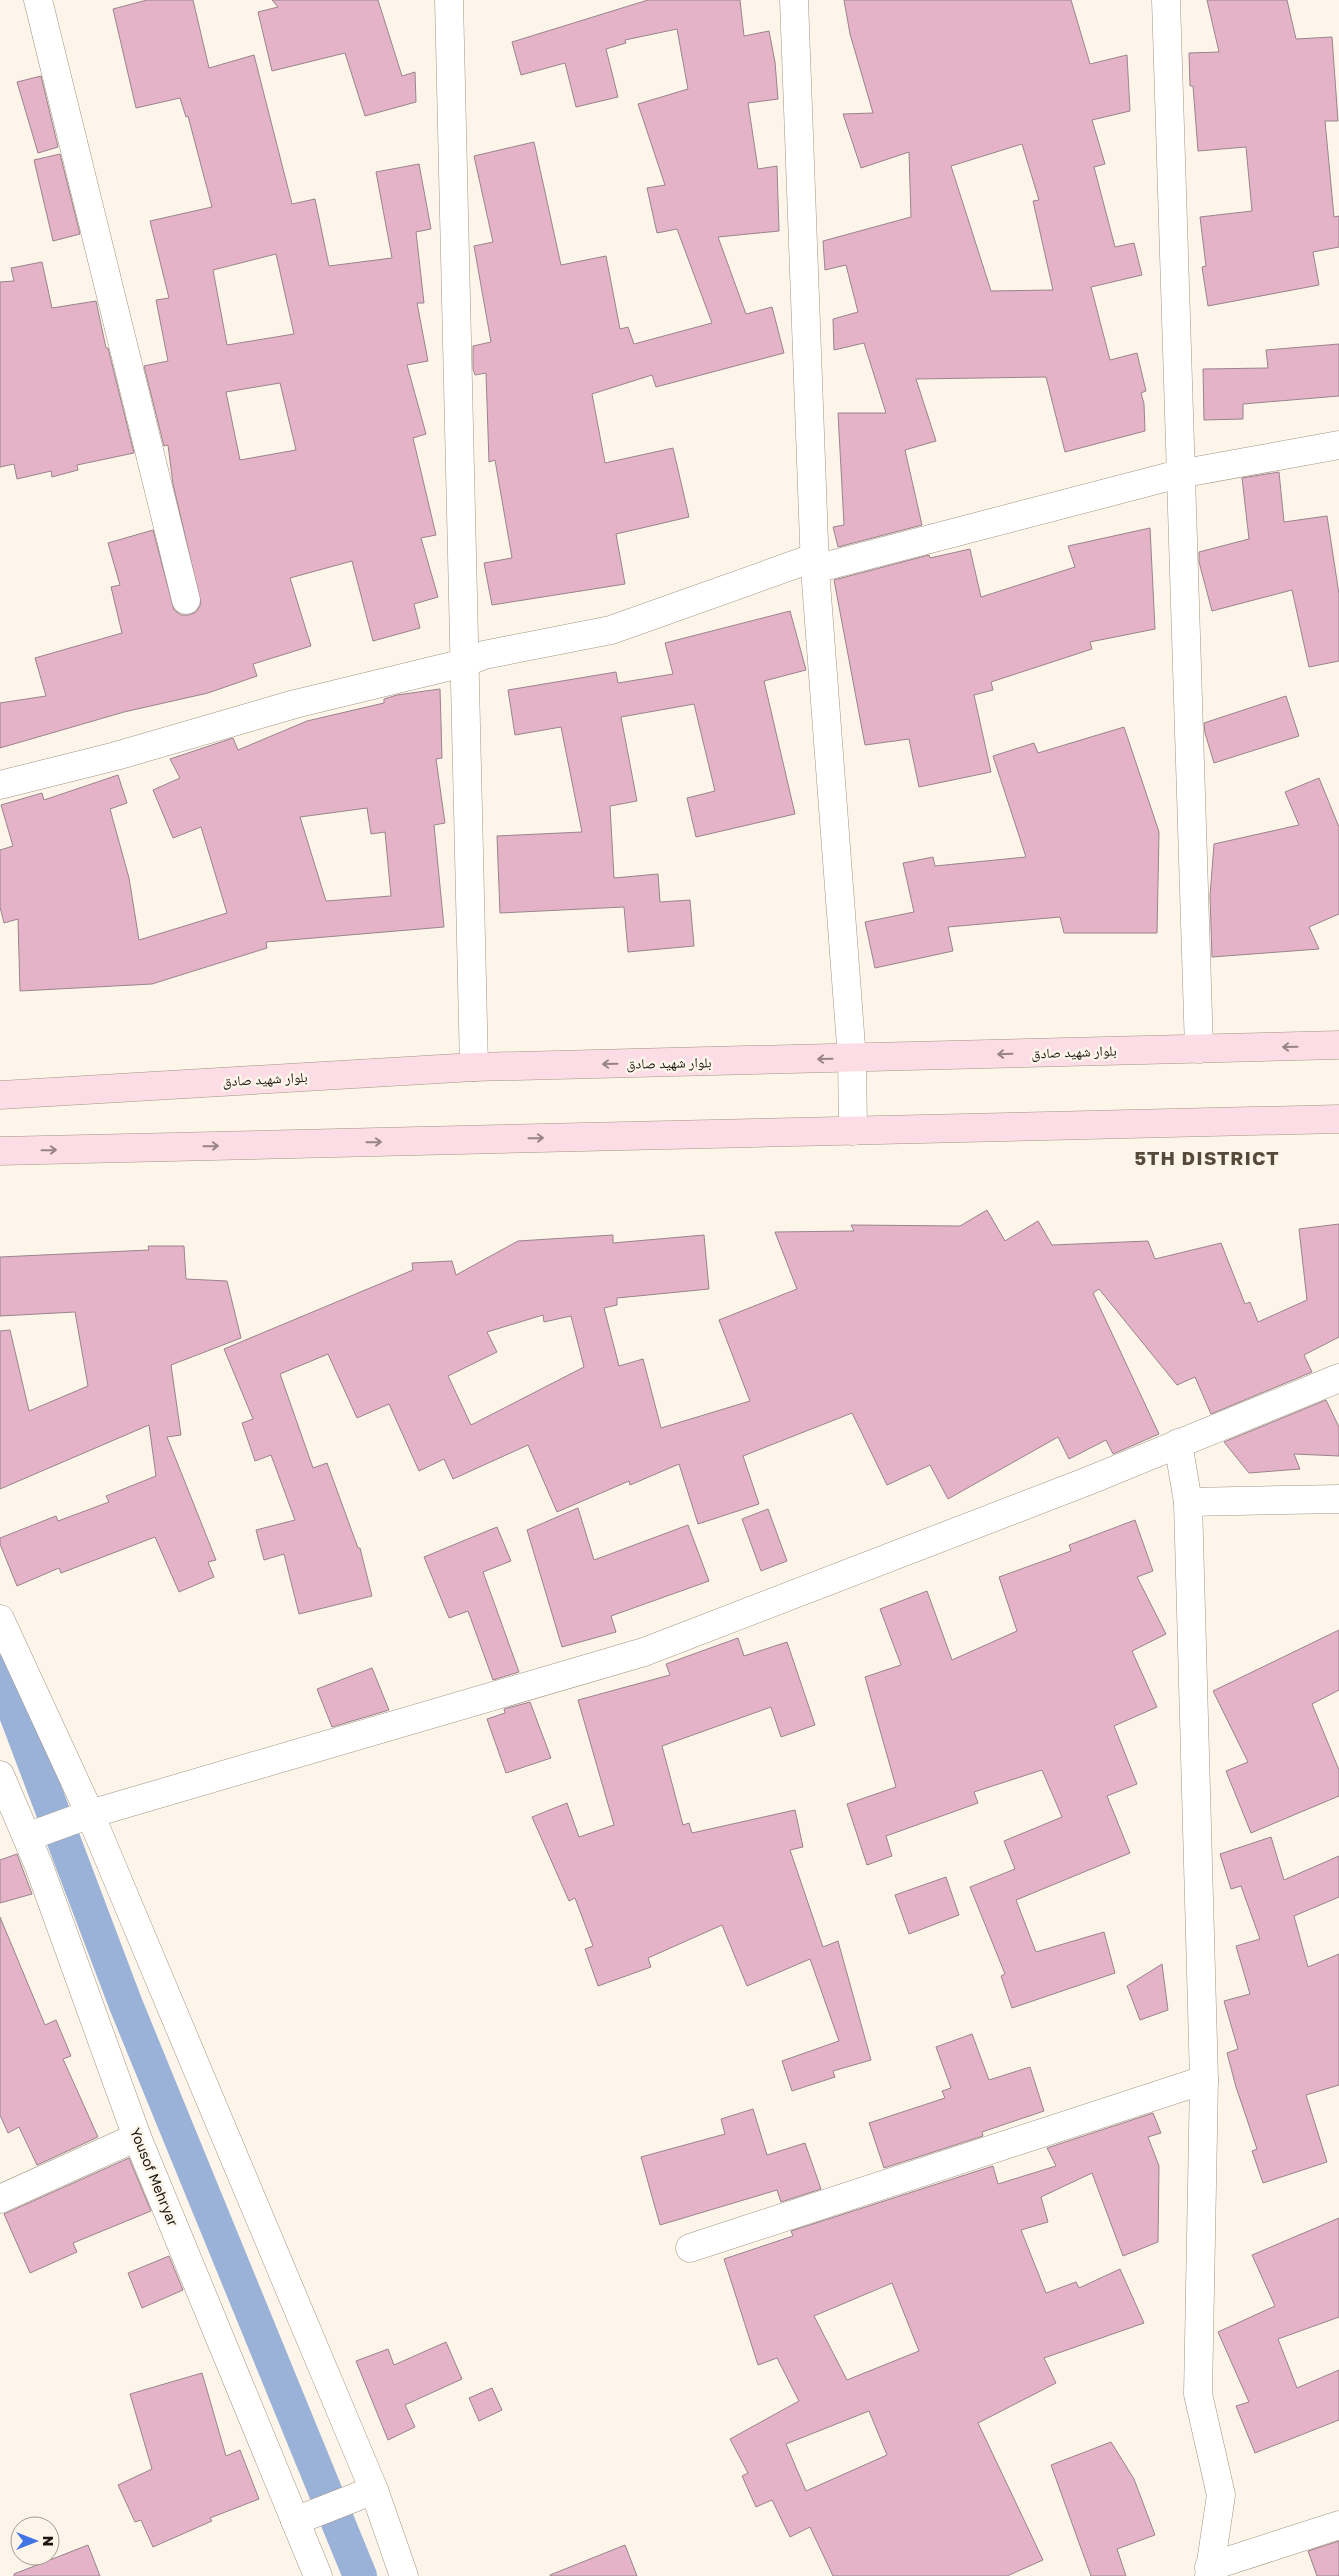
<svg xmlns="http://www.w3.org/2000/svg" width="1339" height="2576" viewBox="0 0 1339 2576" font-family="'Golos Text','Noto Naskh Arabic',sans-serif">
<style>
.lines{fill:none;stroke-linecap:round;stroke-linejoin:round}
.canal{stroke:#9ab1d8;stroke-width:34}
.building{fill:#e4b3c7;stroke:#9a848c;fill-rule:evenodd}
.minor-casing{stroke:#a19583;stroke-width:29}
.secondary-casing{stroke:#a19583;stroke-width:29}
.minor{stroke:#fff;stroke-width:28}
.secondary{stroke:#fcdde6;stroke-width:28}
.oneway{stroke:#978486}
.labels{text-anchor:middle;stroke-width:5;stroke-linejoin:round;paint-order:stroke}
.street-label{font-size:14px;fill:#1b1710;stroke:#fdf5e9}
.district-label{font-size:19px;font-weight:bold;letter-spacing:1px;fill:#554a3a;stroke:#fdf5e9}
</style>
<rect width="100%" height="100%" fill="#fdf5e9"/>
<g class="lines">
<path class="canal" d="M 0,1672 L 126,2005 L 360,2576"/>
</g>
<g class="building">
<path d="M 147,0 L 193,0 L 209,68 L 254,55 L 292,204 L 315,199 L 329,266 L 392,258 L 376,172 L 419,164 L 431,229 L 416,232 L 424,303 L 417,303 L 428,361 L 407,365 L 426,434 L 413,438 L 436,535 L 421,538 L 438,597 L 414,604 L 420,628 L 373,641 L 352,561 L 290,578 L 311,646 L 253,664 L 257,676 L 208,693 L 124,712 L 0,748 L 0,703 L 46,696 L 35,658 L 122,633 L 111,587 L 120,585 L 108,543 L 153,530 L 174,610 L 181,615 L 189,615 L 196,612 L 201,604 L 173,484 L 168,445 L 164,446 L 144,366 L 168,361 L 156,300 L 169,298 L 150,221 L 212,207 L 188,116 L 186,117 L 180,98 L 136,108 L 113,9 ZM 276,254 L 294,334 L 227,345 L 213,270 ZM 280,383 L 296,450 L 240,460 L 226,392 Z"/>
<path d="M 272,0 L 378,0 L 402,76 L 415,72 L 416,102 L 365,116 L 345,53 L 272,71 L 258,12 L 278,7 Z"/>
<path d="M 648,0 L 740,0 L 744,36 L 769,31 L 775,62 L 778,99 L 748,103 L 758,169 L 777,166 L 779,231 L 718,237 L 746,314 L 772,307 L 784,353 L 656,387 L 652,375 L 592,394 L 605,463 L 673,448 L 689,517 L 616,534 L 625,584 L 492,605 L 484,563 L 512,558 L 495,460 L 489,462 L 486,373 L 475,375 L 473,369 L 473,346 L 491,342 L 474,246 L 493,242 L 474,156 L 534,142 L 561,265 L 606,256 L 620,329 L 628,327 L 634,344 L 712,323 L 677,229 L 657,233 L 647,188 L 665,185 L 638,104 L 688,89 L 677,29 L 625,40 L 626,43 L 606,49 L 618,97 L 576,107 L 565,63 L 521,75 L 512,42 Z"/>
<path d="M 844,0 L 1071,0 L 1090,64 L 1127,55 L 1130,111 L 1092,120 L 1105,164 L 1094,167 L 1115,247 L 1134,243 L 1142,275 L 1091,287 L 1110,360 L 1137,353 L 1146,391 L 1141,393 L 1144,404 L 1145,431 L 1065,452 L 1046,377 L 916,379 L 936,441 L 905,450 L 922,525 L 838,547 L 833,527 L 844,525 L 838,413 L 886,413 L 864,343 L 834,350 L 833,319 L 858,312 L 846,265 L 825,270 L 823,241 L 911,217 L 909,152 L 861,168 L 843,114 L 873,113 L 850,34 ZM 1022,144 L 1039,200 L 1033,201 L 1053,290 L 991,291 L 951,166 Z"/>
<path d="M 1207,0 L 1287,0 L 1296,39 L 1332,37 L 1338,121 L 1325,121 L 1334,217 L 1339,216 L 1339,247 L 1313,252 L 1319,285 L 1208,306 L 1202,267 L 1206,266 L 1200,217 L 1252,211 L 1246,147 L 1198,151 L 1193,86 L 1190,86 L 1189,53 L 1219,52 Z"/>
<path d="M 41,76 L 58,147 L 38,153 L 17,82 Z"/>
<path d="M 60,154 L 80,234 L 53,241 L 34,160 Z"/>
<path d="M 42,262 L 52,308 L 96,301 L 106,348 L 108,348 L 134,453 L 77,465 L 78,470 L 52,477 L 51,471 L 17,479 L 14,464 L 0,467 L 0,282 L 14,281 L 11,268 Z"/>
<path d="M 1339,344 L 1339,396 L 1243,404 L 1243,419 L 1204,420 L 1203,369 L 1268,368 L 1266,350 Z"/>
<path d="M 1279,472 L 1284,522 L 1327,516 L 1339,594 L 1339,661 L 1309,667 L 1292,590 L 1212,611 L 1199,562 L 1199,552 L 1249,539 L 1242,478 Z"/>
<path d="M 1150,528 L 1155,629 L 1090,642 L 1092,649 L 991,682 L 993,690 L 974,695 L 991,772 L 919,787 L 909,739 L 865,745 L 834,580 L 929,555 L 930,558 L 970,549 L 981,597 L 1075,567 L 1068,546 Z"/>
<path d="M 790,611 L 806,670 L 764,681 L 795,814 L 696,837 L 687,798 L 715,791 L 694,704 L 621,717 L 637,801 L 610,806 L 614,878 L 658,874 L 660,902 L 690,900 L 694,946 L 628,952 L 624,907 L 500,913 L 497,836 L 582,832 L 561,727 L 515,735 L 508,690 L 616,672 L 618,683 L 673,674 L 665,643 Z"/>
<path d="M 440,689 L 442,758 L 436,759 L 445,823 L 434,825 L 444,927 L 266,942 L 267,948 L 152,984 L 20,991 L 18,919 L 4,923 L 0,907 L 0,850 L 13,846 L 1,805 L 42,793 L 44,800 L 118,775 L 127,803 L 110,809 L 129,878 L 139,940 L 227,913 L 201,827 L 173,838 L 153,790 L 180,778 L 170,759 L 233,738 L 238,750 L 307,721 L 384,703 L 384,699 L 397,695 ZM 367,808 L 371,834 L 385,832 L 391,896 L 326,901 L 300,817 Z"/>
<path d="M 1286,696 L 1299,736 L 1214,763 L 1205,733 L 1204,723 Z"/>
<path d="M 1124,727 L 1159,832 L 1157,933 L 1064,933 L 1060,917 L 948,927 L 953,951 L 875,968 L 865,922 L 914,912 L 903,863 L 933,857 L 935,866 L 1026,857 L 993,756 L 1034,743 L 1038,753 Z"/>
<path d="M 1319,778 L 1339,827 L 1339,914 L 1309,927 L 1319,949 L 1212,957 L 1210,896 L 1214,844 L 1299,825 L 1285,792 Z"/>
<path d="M 987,1210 L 1005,1241 L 1038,1221 L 1052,1245 L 1148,1241 L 1155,1259 L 1221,1243 L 1245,1304 L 1250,1302 L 1258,1322 L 1307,1300 L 1299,1229 L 1339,1224 L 1339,1337 L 1304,1355 L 1312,1372 L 1211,1414 L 1195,1377 L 1177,1385 L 1099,1289 L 1093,1293 L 1159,1434 L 1113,1454 L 1106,1440 L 1069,1459 L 1058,1437 L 948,1499 L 930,1465 L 887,1485 L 852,1413 L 743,1456 L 759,1504 L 698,1524 L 679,1464 L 630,1485 L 629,1481 L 557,1512 L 528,1445 L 453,1479 L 444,1459 L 419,1471 L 389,1404 L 357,1418 L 328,1354 L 280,1374 L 313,1468 L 327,1463 L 358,1548 L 360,1548 L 372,1596 L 299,1614 L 284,1554 L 264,1560 L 256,1530 L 295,1520 L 271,1455 L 255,1461 L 242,1423 L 253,1419 L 224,1349 L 413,1270 L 412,1263 L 452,1261 L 456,1275 L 518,1241 L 613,1235 L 613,1243 L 704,1235 L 709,1289 L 617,1298 L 617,1305 L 604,1308 L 619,1366 L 643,1359 L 661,1428 L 750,1401 L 719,1320 L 797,1289 L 775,1232 L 854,1231 L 851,1225 L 960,1226 ZM 543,1315 L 544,1322 L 571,1316 L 584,1367 L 471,1425 L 448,1376 L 497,1352 L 487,1332 Z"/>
<path d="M 148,1246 L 184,1246 L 186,1279 L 227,1281 L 241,1338 L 171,1365 L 181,1435 L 167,1437 L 216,1560 L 208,1562 L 214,1577 L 179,1592 L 155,1537 L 61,1573 L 59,1568 L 17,1586 L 0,1544 L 0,1538 L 56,1516 L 58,1521 L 109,1502 L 106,1496 L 156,1476 L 149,1425 L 0,1489 L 0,1331 L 10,1330 L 29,1411 L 88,1386 L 75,1312 L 0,1316 L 0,1257 L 149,1250 Z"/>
<path d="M 1326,1400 L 1339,1427 L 1339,1456 L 1294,1454 L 1300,1469 L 1249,1473 L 1224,1442 Z"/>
<path d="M 578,1508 L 594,1560 L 688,1525 L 709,1581 L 611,1616 L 616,1632 L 562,1647 L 527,1530 Z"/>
<path d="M 768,1509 L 787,1561 L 761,1571 L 742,1519 Z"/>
<path d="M 1135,1520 L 1153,1571 L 1137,1577 L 1166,1634 L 1132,1651 L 1157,1707 L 1114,1726 L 1137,1784 L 1107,1796 L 1130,1853 L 1016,1900 L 1036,1952 L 1104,1932 L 1115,1973 L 1012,2008 L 1001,1976 L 1005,1974 L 970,1887 L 1015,1869 L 1004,1841 L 1062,1817 L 1042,1770 L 974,1792 L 978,1803 L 886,1836 L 892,1856 L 867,1865 L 847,1804 L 896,1787 L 865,1677 L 901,1665 L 880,1609 L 927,1591 L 952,1660 L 1017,1631 L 999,1577 L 1071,1551 L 1069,1545 Z"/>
<path d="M 497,1527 L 511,1561 L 483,1572 L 519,1672 L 493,1680 L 468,1611 L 449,1618 L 424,1557 Z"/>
<path d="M 1339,1630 L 1339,1690 L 1312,1704 L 1339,1770 L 1339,1796 L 1251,1833 L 1226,1771 L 1248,1762 L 1213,1691 Z"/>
<path d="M 738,1638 L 744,1656 L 787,1642 L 815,1725 L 781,1737 L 771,1707 L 662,1746 L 683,1825 L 689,1823 L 692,1833 L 795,1810 L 803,1847 L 790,1850 L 823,1947 L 838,1941 L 871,2060 L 833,2071 L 835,2077 L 792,2091 L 782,2061 L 839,2041 L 810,1959 L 747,1986 L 722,1925 L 648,1958 L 651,1967 L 598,1986 L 585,1949 L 593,1946 L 575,1898 L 569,1901 L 532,1817 L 567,1803 L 579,1837 L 614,1825 L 578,1700 L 670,1675 L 666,1664 Z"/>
<path d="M 372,1668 L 389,1710 L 332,1727 L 317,1689 Z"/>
<path d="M 530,1702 L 551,1758 L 506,1773 L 487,1719 L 505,1713 L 504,1709 Z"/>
<path d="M 1271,1837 L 1284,1880 L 1339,1856 L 1339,1897 L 1294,1916 L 1308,1967 L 1339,1954 L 1339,2085 L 1306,2095 L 1327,2162 L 1263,2183 L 1252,2151 L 1257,2149 L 1236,2087 L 1227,2053 L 1238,2049 L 1224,2001 L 1250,1994 L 1236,1946 L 1260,1939 L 1241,1886 L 1231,1889 L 1220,1854 Z"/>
<path d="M 17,1854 L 32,1894 L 0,1903 L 0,1860 Z"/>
<path d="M 946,1877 L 959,1915 L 909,1934 L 895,1895 Z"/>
<path d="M 0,1917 L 45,2025 L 56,2020 L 71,2056 L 63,2059 L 98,2137 L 37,2165 L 19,2127 L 8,2133 L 0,2115 Z"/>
<path d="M 1162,1964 L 1168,2010 L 1140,2020 L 1127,1986 Z"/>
<path d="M 972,2034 L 989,2080 L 1030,2067 L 1044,2111 L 982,2132 L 983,2136 L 884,2168 L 869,2123 L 945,2098 L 942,2091 L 951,2088 L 936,2047 Z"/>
<path d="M 753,2109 L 767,2155 L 805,2143 L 821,2189 L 781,2202 L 777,2190 L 660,2225 L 641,2157 L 725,2134 L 721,2119 Z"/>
<path d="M 1153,2113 L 1161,2133 L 1148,2137 L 1159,2166 L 1158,2242 L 1123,2256 L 1092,2173 L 1041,2197 L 1048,2222 L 1021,2230 L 1046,2293 L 1076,2282 L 1079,2288 L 1120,2269 L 1144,2323 L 1044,2358 L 1056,2383 L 978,2423 L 1043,2560 L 1007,2576 L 833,2576 L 810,2527 L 790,2537 L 772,2500 L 756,2507 L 742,2476 L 748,2473 L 730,2439 L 799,2401 L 777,2358 L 758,2365 L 724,2259 L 793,2236 L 791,2231 L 993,2166 L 998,2184 L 1056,2166 L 1047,2148 ZM 892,2283 L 919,2351 L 847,2380 L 814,2316 ZM 869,2411 L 887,2455 L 806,2491 L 786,2444 Z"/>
<path d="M 129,2158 L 151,2211 L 73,2243 L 77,2252 L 30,2273 L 4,2214 Z"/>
<path d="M 1339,2218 L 1339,2317 L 1278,2339 L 1297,2388 L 1339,2370 L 1339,2420 L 1255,2453 L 1236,2406 L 1249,2402 L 1218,2332 L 1275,2306 L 1252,2255 Z"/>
<path d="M 169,2256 L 183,2290 L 142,2308 L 128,2273 Z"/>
<path d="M 446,2342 L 462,2379 L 405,2405 L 415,2427 L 388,2440 L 356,2361 L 388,2349 L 394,2365 Z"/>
<path d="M 202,2373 L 226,2456 L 240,2450 L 259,2499 L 210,2518 L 212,2521 L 153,2547 L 141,2520 L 135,2522 L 118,2485 L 152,2469 L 130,2394 Z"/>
<path d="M 492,2388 L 502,2410 L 479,2421 L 469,2398 Z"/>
<path d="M 1111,2442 L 1134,2479 L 1155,2535 L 1117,2549 L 1126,2576 L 1091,2576 L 1051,2465 Z"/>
<path d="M 1339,2541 L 1339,2576 L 1317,2576 L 1308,2551 Z"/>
<path d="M 88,2545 L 100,2576 L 14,2576 L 14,2574 Z"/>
<path d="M 625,2545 L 637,2576 L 550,2576 L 550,2575 Z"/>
</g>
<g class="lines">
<defs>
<g id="minor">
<path d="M 38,0 L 186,600"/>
<path d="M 449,0 L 474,1067"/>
<path d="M 794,0 L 815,569 L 852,1059 L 853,1131"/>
<path d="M 1166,0 L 1199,1049"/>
<path d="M 815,569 L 1179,474 L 1339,445"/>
<path d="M 0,785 L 116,756 L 295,704 L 464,663 L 484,655 L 611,630 L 816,557"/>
<path d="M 1178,1443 L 1188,1502 L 1204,2080 L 1198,2394 L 1221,2495 L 1209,2576"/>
<path d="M 1188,1502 L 1339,1499"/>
<path d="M 0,1619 L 90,1814 L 374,2490 L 404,2576"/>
<path d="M 0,1775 L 39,1866 L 137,2137 L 318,2576"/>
<path d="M 27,1837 L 90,1814 L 644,1652 L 1088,1481 L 1339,1378"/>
<path d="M 0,2199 L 137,2137"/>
<path d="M 690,2248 L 1204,2080"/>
<path d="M 295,2521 L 374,2490"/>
<path d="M 1209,2567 L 1339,2525"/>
</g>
<g id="secondary">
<path d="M 0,1095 L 474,1067 L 1339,1045"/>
<path d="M 0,1151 L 1339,1119"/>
</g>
</defs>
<use href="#minor" class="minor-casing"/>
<use href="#secondary" class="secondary-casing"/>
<use href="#minor" class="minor"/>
<use href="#secondary" class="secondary"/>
</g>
<defs><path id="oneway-shaft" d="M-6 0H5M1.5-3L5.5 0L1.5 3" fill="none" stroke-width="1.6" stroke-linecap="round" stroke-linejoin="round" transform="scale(1.25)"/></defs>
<g class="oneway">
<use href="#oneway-shaft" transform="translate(1290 1047) rotate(179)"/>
<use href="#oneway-shaft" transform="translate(1005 1054) rotate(178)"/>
<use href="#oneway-shaft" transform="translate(825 1059) rotate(179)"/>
<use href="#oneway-shaft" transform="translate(610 1064) rotate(179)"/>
<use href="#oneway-shaft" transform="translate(536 1138) rotate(-1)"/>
<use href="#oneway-shaft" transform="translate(374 1142) rotate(-1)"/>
<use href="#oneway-shaft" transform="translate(211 1146) rotate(-1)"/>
<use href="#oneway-shaft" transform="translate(49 1150) rotate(-1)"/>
</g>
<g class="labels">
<g class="street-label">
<text transform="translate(1074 1052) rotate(-2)" y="5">بلوار شهید صادق</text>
<text transform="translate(669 1063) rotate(-1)" y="5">بلوار شهید صادق</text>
<text transform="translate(265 1079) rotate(-3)" y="5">بلوار شهید صادق</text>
<text transform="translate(154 2177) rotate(68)" y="5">Yousof Mehryar</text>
</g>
<g class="district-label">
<text x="1207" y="1165">5TH DISTRICT</text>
</g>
</g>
<g transform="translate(35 2541) rotate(90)"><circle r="24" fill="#fdf5e9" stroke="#a39c92"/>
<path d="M0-4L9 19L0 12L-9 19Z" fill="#4174e5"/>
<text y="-8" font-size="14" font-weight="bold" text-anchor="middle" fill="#1b1710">N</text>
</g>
</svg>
